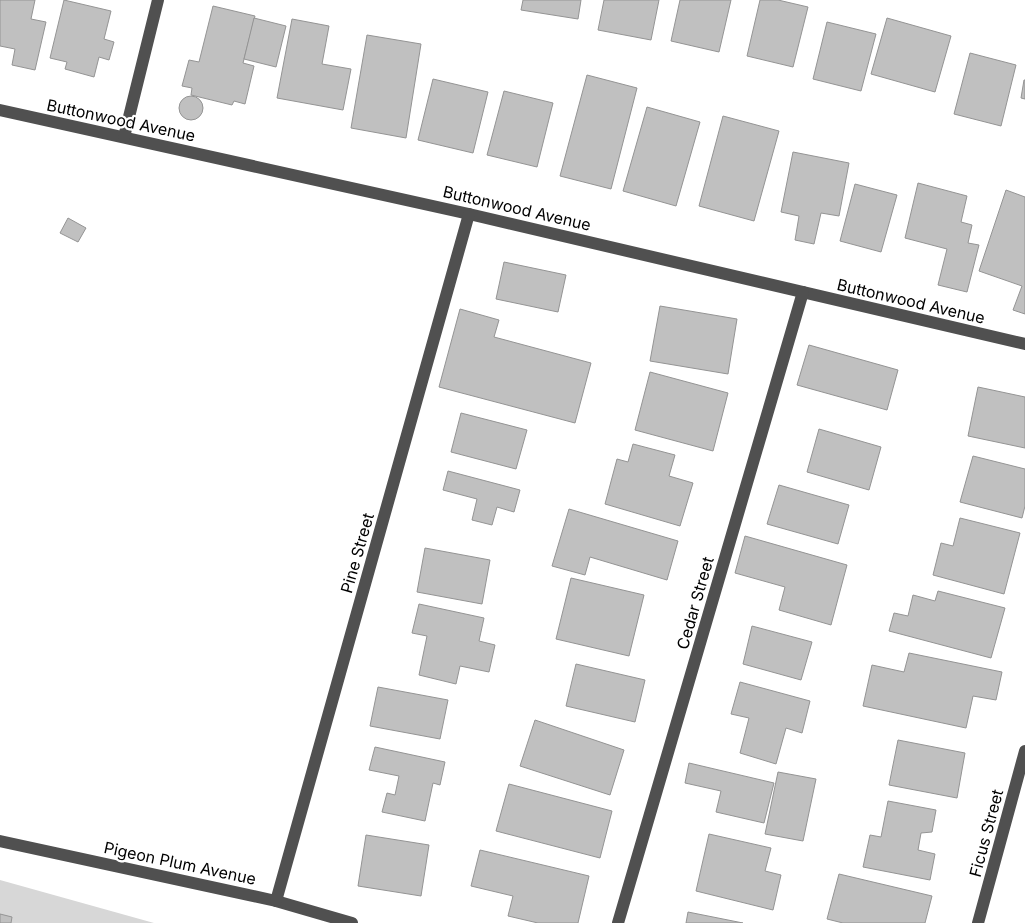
<svg xmlns="http://www.w3.org/2000/svg" width="1025" height="923" viewBox="0 0 1025 923" font-family="Inter,sans-serif">
<style>
.green{fill:#d7d7d7}
.building{fill:#c0c0c0;stroke:#949494}
.lines{fill:none;stroke-linecap:round;stroke-linejoin:round}
.minor{stroke:#505050;stroke-width:12}
.labels{text-anchor:middle;stroke-width:4.5;stroke-linejoin:round;paint-order:stroke}
.street-label{font-size:16px;fill:#000;stroke:#fff}
</style>
<rect width="100%" height="100%" fill="#fff"/>
<path class="green" d="M 0,880 L 154,923 L 0,923 Z"/>
<g class="building">
<path d="M 0,0 L 35,0 L 31,19 L 46,22 L 35,70 L 12,65 L 15,49 L 0,46 Z"/>
<path d="M 64,0 L 111,11 L 104,39 L 114,42 L 109,60 L 99,57 L 94,77 L 65,69 L 67,62 L 50,58 Z"/>
<path d="M 523,0 L 581,0 L 578,19 L 521,10 Z"/>
<path d="M 604,0 L 659,0 L 651,40 L 598,30 Z"/>
<path d="M 680,0 L 731,0 L 719,52 L 671,41 Z"/>
<path d="M 760,0 L 778,0 L 808,7 L 793,67 L 747,56 Z"/>
<path d="M 213,6 L 255,16 L 243,63 L 254,66 L 245,104 L 234,101 L 232,105 L 191,95 L 192,88 L 182,86 L 189,60 L 199,62 Z"/>
<path d="M 254,18 L 286,26 L 276,67 L 244,59 Z"/>
<path d="M 887,18 L 951,36 L 935,92 L 871,74 Z"/>
<path d="M 292,19 L 329,26 L 322,64 L 351,69 L 343,110 L 277,98 Z"/>
<path d="M 827,22 L 876,34 L 861,91 L 813,79 Z"/>
<path d="M 367,35 L 421,44 L 406,138 L 351,128 Z"/>
<path d="M 970,53 L 1016,65 L 1001,126 L 954,114 Z"/>
<path d="M 587,75 L 637,88 L 611,189 L 560,176 Z"/>
<path d="M 433,79 L 488,92 L 473,153 L 418,140 Z"/>
<path d="M 1024,80 L 1025,80 L 1025,99 L 1021,98 Z"/>
<path d="M 504,91 L 553,103 L 537,167 L 487,155 Z"/>
<circle cx="191" cy="108" r="12"/>
<path d="M 647,107 L 700,122 L 676,206 L 623,191 Z"/>
<path d="M 723,116 L 779,131 L 754,221 L 699,206 Z"/>
<path d="M 793,152 L 849,163 L 839,216 L 821,213 L 814,244 L 795,240 L 799,216 L 781,212 Z"/>
<path d="M 918,183 L 967,196 L 961,222 L 972,225 L 968,243 L 979,245 L 967,292 L 938,285 L 947,249 L 905,238 Z"/>
<path d="M 855,184 L 897,195 L 881,252 L 840,241 Z"/>
<path d="M 1006,190 L 1025,197 L 1025,314 L 1013,310 L 1022,286 L 979,271 Z"/>
<path d="M 68,218 L 86,228 L 78,242 L 60,233 Z"/>
<path d="M 504,262 L 566,275 L 558,312 L 496,299 Z"/>
<path d="M 660,306 L 737,319 L 728,374 L 650,361 Z"/>
<path d="M 460,309 L 499,320 L 494,337 L 591,363 L 575,423 L 439,387 Z"/>
<path d="M 809,345 L 898,370 L 887,410 L 797,385 Z"/>
<path d="M 650,372 L 728,393 L 713,451 L 635,430 Z"/>
<path d="M 978,387 L 1025,397 L 1025,448 L 968,436 Z"/>
<path d="M 461,413 L 527,430 L 516,469 L 451,452 Z"/>
<path d="M 819,429 L 881,447 L 869,490 L 807,472 Z"/>
<path d="M 633,444 L 675,455 L 669,476 L 693,483 L 680,526 L 605,504 L 617,459 L 628,462 Z"/>
<path d="M 973,456 L 1025,469 L 1025,506 L 1022,518 L 960,502 Z"/>
<path d="M 448,471 L 520,490 L 514,512 L 497,507 L 492,525 L 472,520 L 477,499 L 443,490 Z"/>
<path d="M 779,485 L 849,505 L 838,544 L 767,524 Z"/>
<path d="M 569,509 L 678,541 L 667,580 L 590,557 L 585,575 L 552,566 Z"/>
<path d="M 960,518 L 1020,533 L 1004,594 L 933,575 L 941,543 L 953,546 Z"/>
<path d="M 745,536 L 847,565 L 831,625 L 779,610 L 785,587 L 735,573 Z"/>
<path d="M 425,548 L 490,560 L 482,604 L 417,592 Z"/>
<path d="M 571,578 L 644,595 L 629,656 L 556,639 Z"/>
<path d="M 938,591 L 1005,608 L 991,658 L 889,631 L 894,613 L 908,616 L 913,595 L 935,601 Z"/>
<path d="M 419,604 L 484,618 L 479,641 L 495,645 L 489,672 L 460,666 L 456,684 L 419,675 L 427,636 L 412,633 Z"/>
<path d="M 752,626 L 812,642 L 801,680 L 743,664 Z"/>
<path d="M 909,653 L 1002,672 L 996,700 L 973,696 L 966,728 L 863,706 L 872,665 L 904,672 Z"/>
<path d="M 576,664 L 645,680 L 635,722 L 566,706 Z"/>
<path d="M 740,682 L 810,701 L 802,733 L 786,728 L 776,764 L 740,753 L 749,718 L 731,714 Z"/>
<path d="M 378,687 L 448,700 L 440,739 L 370,726 Z"/>
<path d="M 535,720 L 624,750 L 610,795 L 520,766 Z"/>
<path d="M 898,740 L 965,753 L 957,798 L 889,785 Z"/>
<path d="M 375,747 L 445,762 L 440,785 L 433,783 L 425,821 L 382,812 L 387,793 L 395,795 L 399,776 L 369,770 Z"/>
<path d="M 689,763 L 774,783 L 764,823 L 716,812 L 721,791 L 685,783 Z"/>
<path d="M 778,772 L 816,779 L 803,841 L 765,834 Z"/>
<path d="M 509,784 L 612,811 L 600,858 L 496,831 Z"/>
<path d="M 888,801 L 936,810 L 932,832 L 921,833 L 918,850 L 935,854 L 930,880 L 863,867 L 870,835 L 881,837 Z"/>
<path d="M 709,834 L 771,848 L 765,871 L 781,875 L 773,910 L 696,891 Z"/>
<path d="M 366,835 L 429,845 L 421,896 L 358,886 Z"/>
<path d="M 480,850 L 589,876 L 578,923 L 538,923 L 508,916 L 513,896 L 471,886 Z"/>
<path d="M 839,874 L 932,896 L 925,923 L 843,923 L 827,919 Z"/>
<path d="M 688,912 L 743,923 L 686,923 Z"/>
<path d="M 0,914 L 12,917 L 11,923 L 0,923 Z"/>
</g>
<g class="lines">
<g class="minor">
<path d="M 0,110 L 469,214 L 1025,344"/>
<path d="M 124,137 L 158,0"/>
<path d="M 0,841 L 276,901 L 352,923"/>
<path d="M 276,901 L 469,214"/>
<path d="M 618,923 L 803,292"/>
<path d="M 978,923 L 1025,751"/>
</g>
</g>
<g class="labels">
<g class="street-label">
<text transform="translate(121 120) rotate(12)" y="6">Buttonwood Avenue</text>
<text transform="translate(517 208) rotate(13)" y="6">Buttonwood Avenue</text>
<text transform="translate(911 301) rotate(13)" y="6">Buttonwood Avenue</text>
<text transform="translate(357 553) rotate(-74)" y="6">Pine Street</text>
<text transform="translate(695 603) rotate(-74)" y="6">Cedar Street</text>
<text transform="translate(986 833) rotate(-75)" y="6">Ficus Street</text>
<text transform="translate(180 863) rotate(12)" y="6">Pigeon Plum Avenue</text>
</g>
</g>
</svg>
